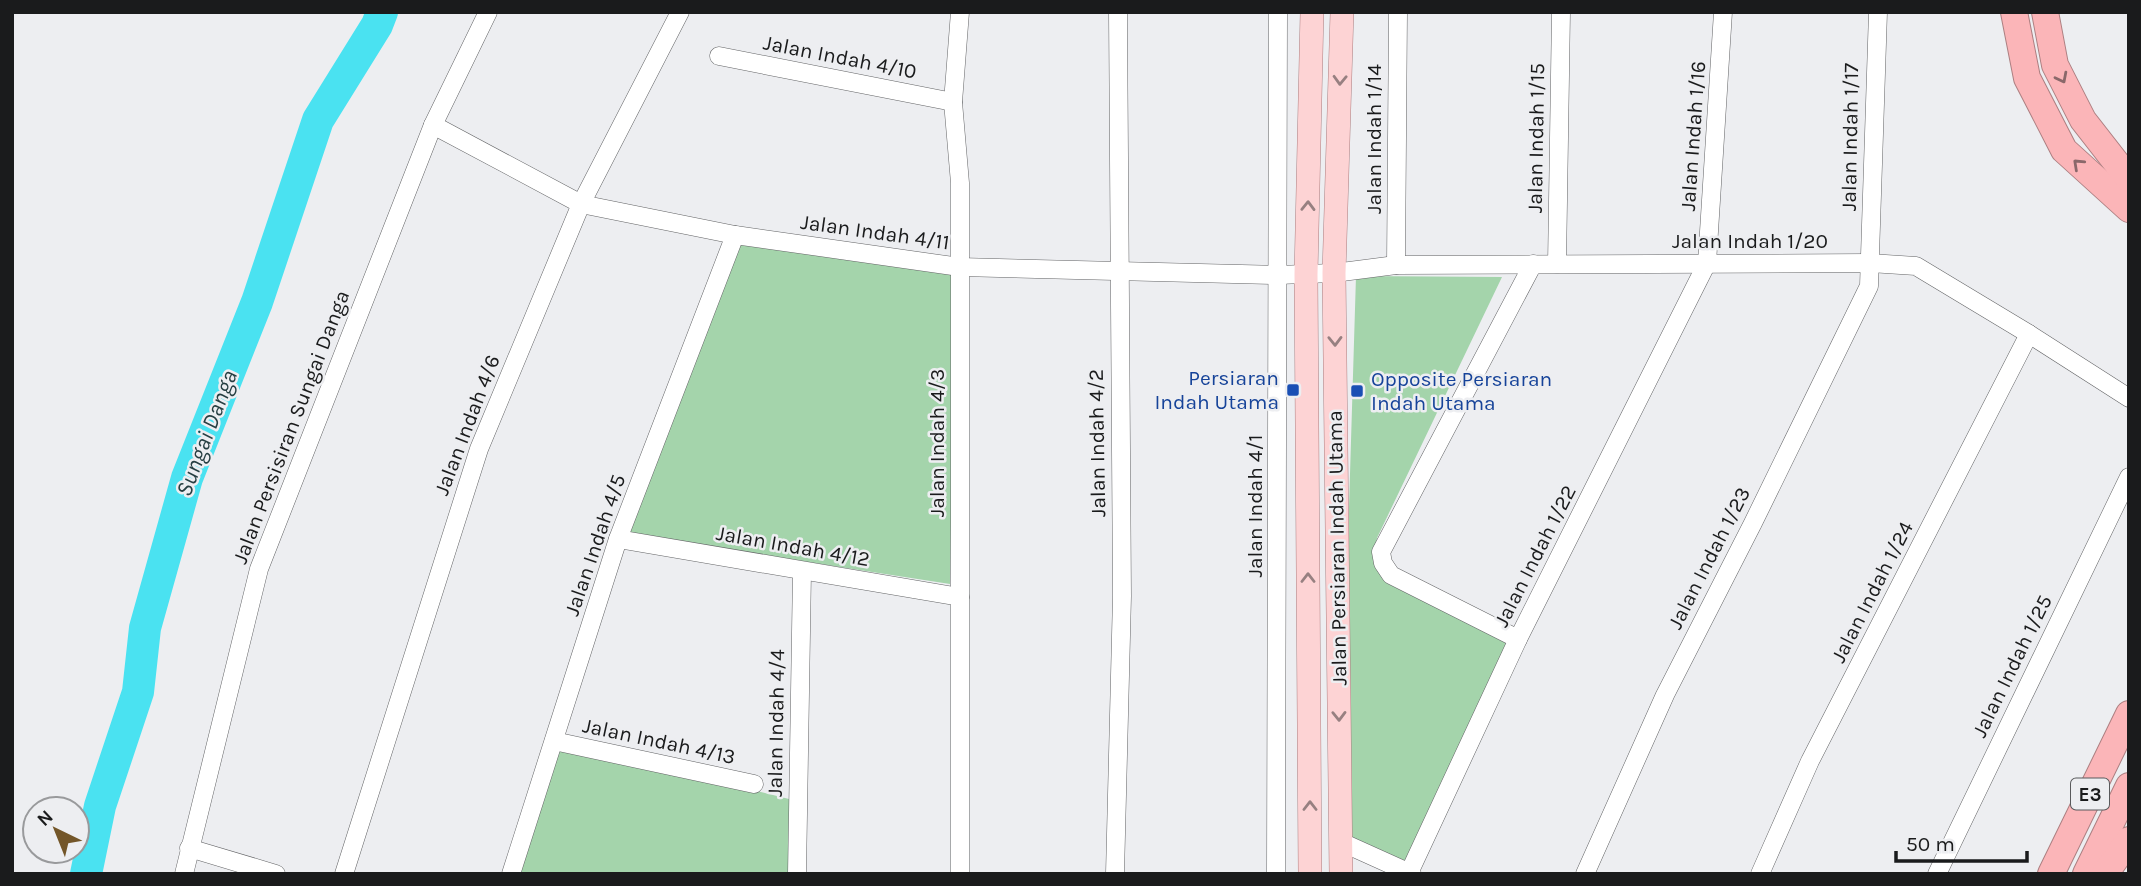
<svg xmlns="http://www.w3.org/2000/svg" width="2141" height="886" viewBox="0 0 2141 886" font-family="Karla,sans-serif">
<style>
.green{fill:#a4d4ab}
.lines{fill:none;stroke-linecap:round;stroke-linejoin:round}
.river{stroke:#4ae2f1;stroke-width:32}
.minor-casing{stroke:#636466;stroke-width:19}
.major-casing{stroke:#ac7f81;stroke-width:24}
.highway-casing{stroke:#ac7f81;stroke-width:28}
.minor{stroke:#fff;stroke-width:18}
.major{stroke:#fdd3d4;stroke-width:23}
.highway{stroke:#fbb5b8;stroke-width:26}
.oneway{stroke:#8a686a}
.oneway2{stroke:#978081}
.transit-dot{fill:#1a4fb4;stroke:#edeef1;stroke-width:2.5}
.labels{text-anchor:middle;stroke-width:5;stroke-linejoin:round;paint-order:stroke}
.shield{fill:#edeef1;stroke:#595a5c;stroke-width:2}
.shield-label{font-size:19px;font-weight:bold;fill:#1a1b1c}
.street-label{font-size:21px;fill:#1a1b1c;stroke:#edeef1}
.transit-label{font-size:21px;fill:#164399;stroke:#edeef1;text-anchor:end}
.water-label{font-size:23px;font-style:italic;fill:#263f42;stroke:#edeef1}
</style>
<rect width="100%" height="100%" fill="#edeef1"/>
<g class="green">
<path d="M 741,241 L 955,272 L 950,584 L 625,534 Z"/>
<path d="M 1356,276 L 1502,277 L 1377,538 L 1374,558 L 1509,643 L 1405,866 L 1345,839 L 1348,540 Z"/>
<path d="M 554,741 L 797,801 L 793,874 L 519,874 Z"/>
</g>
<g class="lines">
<path class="river" d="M 86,874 L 100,806 L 138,692 L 145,628 L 187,478 L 257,302 L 318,120 L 377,25 L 382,12"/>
<defs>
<g id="minor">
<path d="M 960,12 L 953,102 L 960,183 L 960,874"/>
<path d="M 719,56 L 953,102"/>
<path d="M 433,125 L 581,204 L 735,235 L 960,267 L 1277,275 L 1334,273 L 1396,265 L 1870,263 L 1916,266 L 2029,334 L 2129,398"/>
<path d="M 1557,264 L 1561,12"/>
<path d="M 1396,265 L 1398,12"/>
<path d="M 618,539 L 960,597"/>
<path d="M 1518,639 L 1391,575 L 1383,563 L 1381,552 L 1533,264"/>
<path d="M 554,741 L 754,784"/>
<path d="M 1341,842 L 1412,874"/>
<path d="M 189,848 L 276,874"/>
<path d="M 1409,873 L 1518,639 L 1707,263 L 1723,12"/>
<path d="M 184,874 L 259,569 L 433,125 L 488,12"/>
<path d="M 344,874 L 479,449 L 581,204 L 680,12"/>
<path d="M 511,874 L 618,539 L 735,235"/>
<path d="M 797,874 L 802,572"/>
<path d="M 1115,874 L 1122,596 L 1118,12"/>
<path d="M 1276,874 L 1278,12"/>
<path d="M 1585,874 L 1665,695 L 1753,523 L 1869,286 L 1878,12"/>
<path d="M 1760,874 L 1810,761 L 2029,334"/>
<path d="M 1937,874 L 2129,477"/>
</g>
<g id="major">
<path d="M 1310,874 L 1306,274 L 1312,12"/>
<path d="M 1341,874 L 1334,273 L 1342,12"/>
</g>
<g id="highway">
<path d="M 2014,12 L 2027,78 L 2064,150 L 2129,209"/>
<path d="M 2045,12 L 2055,65 L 2083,120 L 2129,179"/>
<path d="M 2051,874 L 2129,714"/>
<path d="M 2086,874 L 2129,786"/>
<path d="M 2105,874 L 2129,840"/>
</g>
</defs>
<use href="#minor" class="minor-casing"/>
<use href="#major" class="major-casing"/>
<use href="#highway" class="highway-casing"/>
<use href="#minor" class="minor"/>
<use href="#major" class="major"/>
<use href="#highway" class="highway"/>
</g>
<defs><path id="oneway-chevron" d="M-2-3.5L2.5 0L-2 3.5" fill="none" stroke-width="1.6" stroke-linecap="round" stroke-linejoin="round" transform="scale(1.75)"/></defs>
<g class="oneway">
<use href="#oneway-chevron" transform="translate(2062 78) rotate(63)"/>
<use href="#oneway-chevron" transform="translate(2078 164) rotate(-137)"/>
</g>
<g class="oneway2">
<use href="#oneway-chevron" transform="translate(1340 80) rotate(92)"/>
<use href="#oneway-chevron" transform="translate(1308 206) rotate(-89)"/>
<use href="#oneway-chevron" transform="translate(1335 341) rotate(89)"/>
<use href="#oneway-chevron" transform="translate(1308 578) rotate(-90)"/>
<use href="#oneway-chevron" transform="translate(1339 716) rotate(89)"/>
<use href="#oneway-chevron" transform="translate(1310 806) rotate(-90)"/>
</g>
<g class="transit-dot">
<rect x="1286" y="383" width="14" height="14" rx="3.5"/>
<rect x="1350" y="384" width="14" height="14" rx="3.5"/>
</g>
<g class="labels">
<rect class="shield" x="2071" y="778.5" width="38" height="31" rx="5"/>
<g class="shield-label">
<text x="2090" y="801">E3</text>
</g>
<g class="street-label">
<text transform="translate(840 57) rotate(11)" y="7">Jalan Indah 4/10</text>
<text transform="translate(1693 136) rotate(-86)" y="7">Jalan Indah 1/16</text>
<text transform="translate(1850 137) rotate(-89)" y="7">Jalan Indah 1/17</text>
<text transform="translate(1536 138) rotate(-89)" y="7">Jalan Indah 1/15</text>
<text transform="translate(1374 139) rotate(-90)" y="7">Jalan Indah 1/14</text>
<text transform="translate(875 232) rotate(8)" y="7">Jalan Indah 4/11</text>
<text x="1750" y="248">Jalan Indah 1/20</text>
<text transform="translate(467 425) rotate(-69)" y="7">Jalan Indah 4/6</text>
<text transform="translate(291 427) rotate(-69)" y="7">Jalan Persisiran Sungai Danga</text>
<text transform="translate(937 443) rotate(-90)" y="7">Jalan Indah 4/3</text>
<text transform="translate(1097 443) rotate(-91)" y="7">Jalan Indah 4/2</text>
<text transform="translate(1255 506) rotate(-90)" y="7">Jalan Indah 4/1</text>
<text transform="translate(595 545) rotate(-71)" y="7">Jalan Indah 4/5</text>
<text transform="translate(793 546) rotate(10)" y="7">Jalan Indah 4/12</text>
<text transform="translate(1337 548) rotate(-91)" y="7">Jalan Persiaran Indah Utama</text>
<text transform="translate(1535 556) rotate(-63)" y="7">Jalan Indah 1/22</text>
<text transform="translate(1709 558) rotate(-63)" y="7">Jalan Indah 1/23</text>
<text transform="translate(1872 592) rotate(-63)" y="7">Jalan Indah 1/24</text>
<text transform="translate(2012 666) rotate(-64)" y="7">Jalan Indah 1/25</text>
<text transform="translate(776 723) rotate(-89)" y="7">Jalan Indah 4/4</text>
<text transform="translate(659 741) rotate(12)" y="7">Jalan Indah 4/13</text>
</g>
<g class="transit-label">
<text x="1279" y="385">Persiaran<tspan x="1279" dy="24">Indah Utama</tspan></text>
<text x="1371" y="386" text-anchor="start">Opposite Persiaran<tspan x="1371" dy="24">Indah Utama</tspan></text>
</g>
<g class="water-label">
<text transform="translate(206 433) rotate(-69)" y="8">Sungai Danga</text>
</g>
</g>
<rect width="2141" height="886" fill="none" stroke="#1a1b1c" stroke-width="28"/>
<g transform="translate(56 830) rotate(317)"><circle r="33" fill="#edeef1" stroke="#999a9c" stroke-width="2"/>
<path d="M0-5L12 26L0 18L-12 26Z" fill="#735629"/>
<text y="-10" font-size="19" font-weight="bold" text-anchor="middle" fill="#1a1b1c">N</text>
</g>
<path d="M1896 851v10h131v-10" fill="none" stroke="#1a1b1c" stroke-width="3.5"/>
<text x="1906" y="851" font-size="21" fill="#1a1b1c" stroke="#edeef1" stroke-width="5" paint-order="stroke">50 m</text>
</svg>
